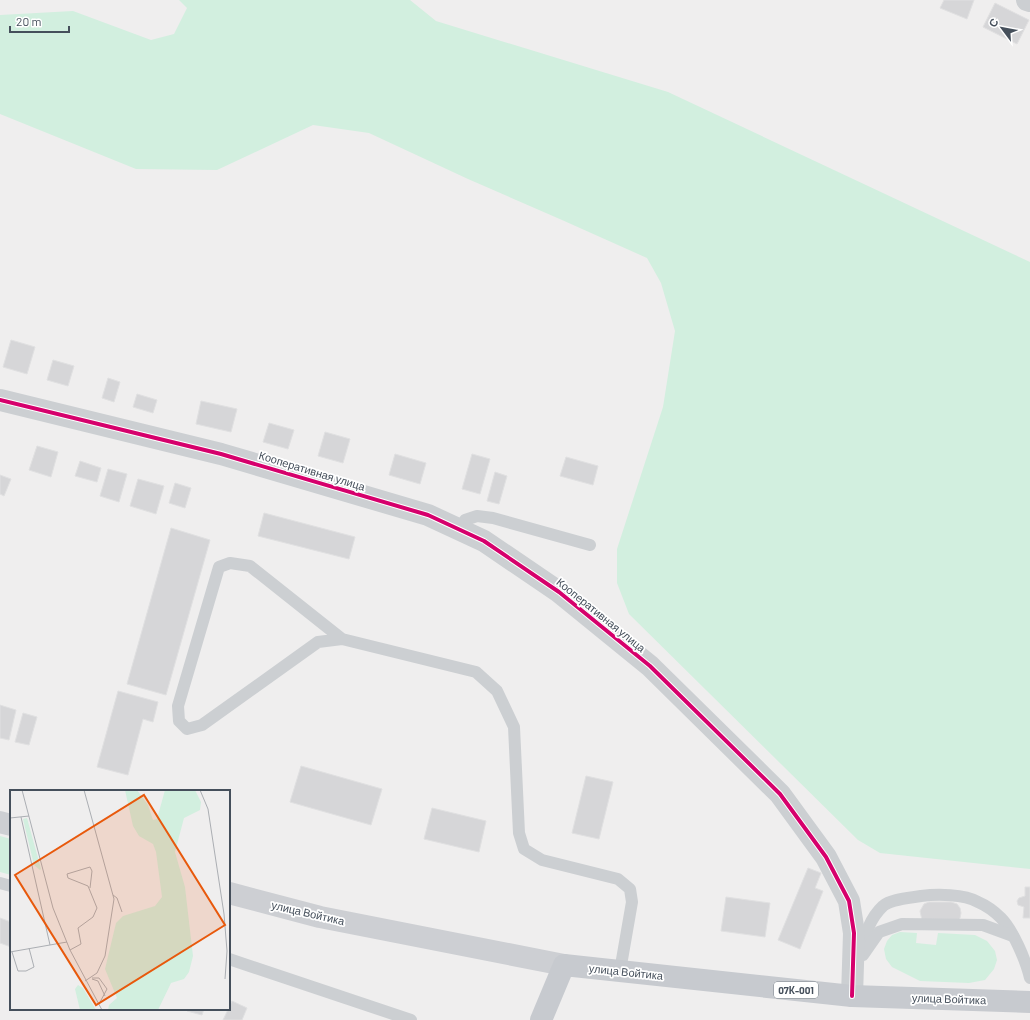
<svg xmlns="http://www.w3.org/2000/svg" width="1030" height="1020" viewBox="0 0 1030 1020" font-family="Barlow,sans-serif">
<style>
.green{fill:#d2efdf}
.building{fill:#d6d6d8;stroke:#e0e0e1}
.lines{fill:none;stroke-linecap:round;stroke-linejoin:round}
.service{stroke:#cccfd2;stroke-width:12}
.minor{stroke:#cccfd2;stroke-width:22}
.secondary{stroke:#cdcfd3;stroke-width:22}
.primary{stroke:#c7cacf;stroke-width:22}
.cycleway-casing{stroke:#fff;stroke-width:6}
.cycleway{stroke:#d6006c;stroke-width:4}
.labels{text-anchor:middle;stroke-width:3.5;stroke-linejoin:round;paint-order:stroke}
.shield{fill:#fff;stroke:#7d848c;stroke-width:1}
.shield-label{font-size:10px;font-weight:bold;fill:#454f5b}
.street-label{font-size:11px;fill:#454f5b;stroke:#fff}
.inset-road{fill:none;stroke:#abaeb3;stroke-width:1}
.view{fill:#e8590c;fill-opacity:0.15;stroke:#e8590c;stroke-width:2}
.inset-edge{fill:none;stroke:#454f5b;stroke-width:2}
</style>
<rect width="100%" height="100%" fill="#efeeee"/>
<g class="green">
<path d="M 179,0 L 410,0 L 436,21 L 668,92 L 1030,262 L 1030,869 L 880,853 L 858,840 L 629,614 L 617,583 L 617,549 L 663,407 L 675,331 L 661,283 L 647,258 L 562,220 L 468,179 L 369,133 L 313,125 L 217,170 L 136,169 L 0,114 L 0,15 L 73,11 L 151,40 L 174,34 L 187,8 Z"/>
<path d="M 0,836 L 11,839 L 11,875 L 0,872 Z"/>
<path d="M 900,932 L 917,933 L 916,943 L 936,945 L 938,933 L 975,935 L 987,941 L 995,951 L 997,960 L 994,969 L 985,980 L 969,983 L 920,981 L 892,967 L 886,959 L 884,949 L 887,941 L 892,935 Z"/>
</g>
<g class="building">
<path d="M 944,0 L 974,0 L 967,19 L 940,8 Z"/>
<path d="M 995,3 L 1029,20 L 1017,44 L 983,27 Z"/>
<path d="M 11,340 L 35,347 L 27,374 L 3,367 Z"/>
<path d="M 53,360 L 74,366 L 68,386 L 47,380 Z"/>
<path d="M 108,378 L 120,382 L 114,402 L 102,398 Z"/>
<path d="M 137,394 L 157,400 L 153,413 L 133,407 Z"/>
<path d="M 201,401 L 237,409 L 231,432 L 196,424 Z"/>
<path d="M 269,423 L 294,430 L 288,449 L 263,442 Z"/>
<path d="M 325,432 L 350,439 L 343,463 L 318,456 Z"/>
<path d="M 37,446 L 58,452 L 51,477 L 29,470 Z"/>
<path d="M 395,454 L 426,463 L 420,484 L 389,475 Z"/>
<path d="M 472,454 L 490,459 L 480,494 L 462,489 Z"/>
<path d="M 566,457 L 598,466 L 593,485 L 560,476 Z"/>
<path d="M 80,461 L 101,468 L 97,482 L 75,476 Z"/>
<path d="M 108,469 L 127,474 L 119,502 L 100,496 Z"/>
<path d="M 495,472 L 507,476 L 499,504 L 487,501 Z"/>
<path d="M 0,475 L 11,479 L 4,496 L 0,494 Z"/>
<path d="M 138,479 L 164,486 L 156,514 L 130,506 Z"/>
<path d="M 175,483 L 191,488 L 185,508 L 169,503 Z"/>
<path d="M 264,513 L 355,537 L 349,559 L 258,536 Z"/>
<path d="M 171,528 L 210,540 L 166,695 L 127,684 Z"/>
<path d="M 118,691 L 158,702 L 153,722 L 143,719 L 128,775 L 97,767 Z"/>
<path d="M 0,705 L 16,710 L 9,740 L 0,738 Z"/>
<path d="M 23,713 L 37,717 L 29,745 L 15,742 Z"/>
<path d="M 301,766 L 382,789 L 371,825 L 290,802 Z"/>
<path d="M 586,776 L 613,782 L 599,839 L 572,833 Z"/>
<path d="M 432,808 L 486,821 L 479,852 L 424,839 Z"/>
<path d="M 808,868 L 821,873 L 815,888 L 823,891 L 800,949 L 778,940 Z"/>
<path d="M 1025,887 L 1030,887 L 1030,918 L 1023,918 L 1024,907 L 1018,905 L 1017,901 L 1019,898 L 1025,896 Z"/>
<path d="M 726,897 L 770,903 L 765,937 L 721,931 Z"/>
<path d="M 929,902 L 951,902 L 957,904 L 960,908 L 961,913 L 960,918 L 957,922 L 922,920 L 920,911 L 924,904 Z"/>
<path d="M 0,918 L 11,922 L 11,947 L 0,943 Z"/>
<path d="M 232,1001 L 247,1008 L 242,1020 L 223,1020 Z"/>
<path d="M 188,1009 L 204,1009 L 202,1015 L 187,1011 Z"/>
</g>
<g class="lines">
<g class="service">
<path d="M 459,530 L 465,520 L 477,516 L 493,518 L 590,545"/>
<path d="M 342,639 L 250,566 L 230,563 L 219,567 L 178,706 L 179,721 L 187,729 L 202,725 L 318,642 L 342,639 L 476,672 L 497,691 L 514,727 L 519,833 L 524,849 L 542,860 L 618,879 L 630,889 L 632,902 L 620,971"/>
<path d="M 0,883 L 11,886"/>
<path d="M 860,952 C 865,935 870,918 883,906 C 891,899 910,898 921,896 C 937,894 964,894 978,902 C 985,905 995,912 1001,918 C 1013,930 1026,961 1030,978"/>
<path d="M 863,955 L 879,932 L 902,924 L 983,925 L 1013,936"/>
<path d="M 229,959 L 411,1020"/>
</g>
<g class="minor">
<path d="M 1027,0 L 1030,1"/>
<path d="M 0,400 L 221,454 L 428,515 L 484,541 L 559,592 L 650,666 L 780,794 L 826,857 L 849,901 L 854,933 L 852,996"/>
</g>
<g class="secondary">
<path d="M 0,822 L 11,825"/>
<path d="M 229,893 L 320,917 L 564,965"/>
</g>
<path class="primary" d="M 541,1020 L 564,965 L 852,996 L 1030,1002"/>
<defs>
<path id="cycleway" d="M 0,400 L 221,454 L 428,515 L 484,541 L 559,592 L 650,666 L 780,794 L 826,857 L 849,901 L 854,933 L 852,996"/>
</defs>
<use href="#cycleway" class="cycleway-casing"/>
<use href="#cycleway" class="cycleway"/>
</g>
<g class="labels">
<rect class="shield" x="774" y="982" width="44" height="16" rx="3"/>
<g class="shield-label">
<text x="796" y="994">07К-001</text>
</g>
<g class="street-label">
<text transform="translate(312 471) rotate(17)" y="4">Кооперативная улица</text>
<text transform="translate(601 615) rotate(39)" y="4">Кооперативная улица</text>
<text transform="translate(308 913) rotate(13)" y="4">улица Войтика</text>
<text transform="translate(626 972) rotate(6)" y="4">улица Войтика</text>
<text transform="translate(949 999) rotate(2)" y="4">улица Войтика</text>
</g>
</g>
<g transform="translate(10 790)">
<rect width="220" height="220" fill="#efeeee"/>
<path d="M 115,0 L 127,0 L 138,15 L 143,30 L 147,29 L 155,0 L 185,0 L 191,12 L 190,20 L 174,28 L 165,62 L 175,97 L 183,166 L 179,182 L 174,189 L 161,193 L 148,220 L 98,220 L 99,215 L 107,208 L 95,179 L 106,133 L 113,126 L 145,116 L 152,107 L 146,62 L 143,54 L 129,46 L 123,36 ZM 17,28 L 31,79 L 30,80 L 24,75 L 13,29 ZM 68,195 L 73,198 L 86,220 L 70,220 L 65,199 Z" fill="#d2efdf"/>
<path class="inset-road" d="M 12,0 L 43,118 L 60,160 L 92,220M 74,0 L 104,109 L 95,166 L 87,183 L 75,191M 190,0 L 198,19 L 214,124 L 217,161 L 215,189M 11,27 L 40,155M 0,28 L 19,26M 103,105 L 107,108 L 112,122M 60,160 L 71,154 L 68,138 L 83,127 L 87,118 L 78,96 L 58,88 L 57,84 L 80,77 L 82,81 L 80,98M 0,162 L 57,152M 2,162 L 8,181 L 16,181 L 24,177 L 19,158M 82,188 L 89,188 L 97,199 L 89,214M 82,189 L 88,191 L 95,206"/>
<path class="view" d="M 134,5 L 215,135 L 86,215 L 5,85 Z"/>
<rect width="220" height="220" class="inset-edge"/>
</g>
<g transform="translate(1002 28) rotate(302)" stroke="#ffffff" stroke-width="3" paint-order="stroke">
<path d="M0-3L7 15L0 10L-7 15Z" fill="#454f5b"/>
<text y="-6" font-size="11" font-weight="bold" text-anchor="middle" fill="#454f5b">С</text>
</g>
<path d="M10 26v6h59v-6" fill="none" stroke="#454f5b" stroke-width="2"/>
<text x="16" y="26" font-size="12" fill="#454f5b" stroke="#ffffff" stroke-width="3" paint-order="stroke">20 m</text>
</svg>
